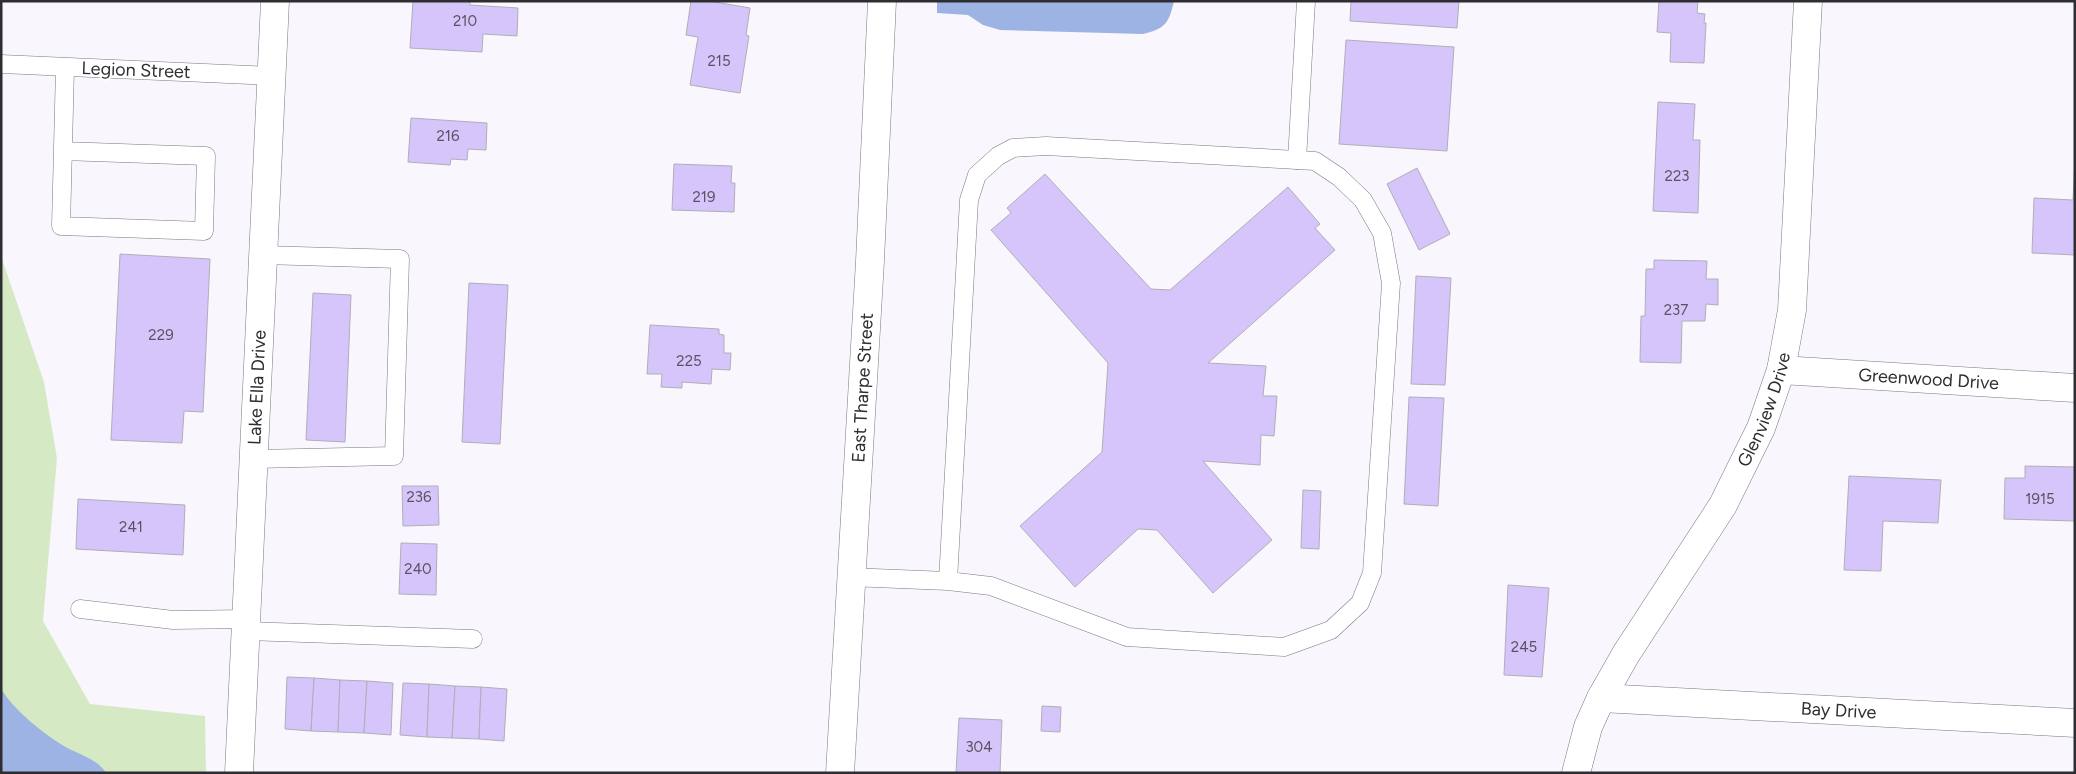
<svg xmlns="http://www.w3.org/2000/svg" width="2076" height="774" viewBox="0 0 2076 774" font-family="Figtree,sans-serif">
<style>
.green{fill:#d5eac4}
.water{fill:#9cb3e3}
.building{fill:#d6c5fa;stroke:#b0aeb7}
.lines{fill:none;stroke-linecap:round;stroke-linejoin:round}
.service-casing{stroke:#797780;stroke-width:19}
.minor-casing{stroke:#797780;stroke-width:29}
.secondary-casing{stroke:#797780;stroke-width:29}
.service{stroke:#fff;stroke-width:18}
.minor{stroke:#fff;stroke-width:28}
.secondary{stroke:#fff;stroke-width:28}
.labels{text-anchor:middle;stroke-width:4;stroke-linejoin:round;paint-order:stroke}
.number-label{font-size:15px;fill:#585363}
.street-label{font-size:18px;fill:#2e2d31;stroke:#fff}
</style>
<rect width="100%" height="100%" fill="#f9f7fd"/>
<path class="green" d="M 1,256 L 44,382 L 57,458 L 43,621 L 90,704 L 205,716 L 206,773 L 1,773 Z"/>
<g class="water">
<path d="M 937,1 L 1174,1 C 1169,23 1165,29 1143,34 L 1000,30 L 983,25 L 968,15 L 937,13 Z"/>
<path d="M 1,688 C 11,708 45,735 64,746 C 77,754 98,759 106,773 L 1,773 Z"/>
</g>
<g class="building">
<path d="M 413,1 L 470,1 L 470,5 L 518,8 L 517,36 L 483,34 L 482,52 L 410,48 Z"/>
<path d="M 691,1 L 709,1 L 750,8 L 746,35 L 749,36 L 740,93 L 690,85 L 698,37 L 686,35 Z"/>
<path d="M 1351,1 L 1459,1 L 1457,28 L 1350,21 Z"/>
<path d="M 1659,1 L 1698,1 L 1697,13 L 1705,14 L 1704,23 L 1706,23 L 1704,63 L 1670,62 L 1671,33 L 1657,32 Z"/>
<path d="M 1346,40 L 1454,47 L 1447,151 L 1339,144 Z"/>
<path d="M 1658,102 L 1695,104 L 1693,140 L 1700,140 L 1698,213 L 1653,211 Z"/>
<path d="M 411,118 L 487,123 L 486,150 L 468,149 L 467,160 L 451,159 L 450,165 L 408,162 Z"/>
<path d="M 2075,159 L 2075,255 L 2032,253 L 2034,198 L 2073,200 Z"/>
<path d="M 674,164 L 732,166 L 731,183 L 735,183 L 734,212 L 672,210 Z"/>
<path d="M 1417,168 L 1450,234 L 1419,250 L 1387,184 Z"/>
<path d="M 1045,174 L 1151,289 L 1170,290 L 1288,187 L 1320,224 L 1315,228 L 1335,250 L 1208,363 L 1266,366 L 1263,396 L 1277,396 L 1274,436 L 1261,435 L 1260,465 L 1203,461 L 1272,540 L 1213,593 L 1157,530 L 1138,529 L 1075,587 L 1020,526 L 1102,452 L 1105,408 L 1108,363 L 991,230 L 1011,213 L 1007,208 Z"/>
<path d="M 120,254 L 210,259 L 203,412 L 184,411 L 182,443 L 111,440 Z"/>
<path d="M 1654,260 L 1707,261 L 1706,279 L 1718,279 L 1718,305 L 1706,304 L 1705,321 L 1682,321 L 1681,363 L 1640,362 L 1641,316 L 1645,316 L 1646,269 L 1654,269 Z"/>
<path d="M 1416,276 L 1451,278 L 1445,385 L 1411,384 Z"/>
<path d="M 469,283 L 508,285 L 500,444 L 462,442 Z"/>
<path d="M 313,293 L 351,295 L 345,442 L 306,440 Z"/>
<path d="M 650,325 L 719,329 L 719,334 L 724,335 L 724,353 L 731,353 L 730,370 L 712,369 L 711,384 L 682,382 L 682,388 L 661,387 L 662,374 L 647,374 Z"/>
<path d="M 1409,397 L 1444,398 L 1438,506 L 1404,504 Z"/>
<path d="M 2025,466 L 2075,467 L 2075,521 L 2004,519 L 2005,478 L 2025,478 Z"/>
<path d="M 1849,476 L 1941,480 L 1938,523 L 1883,521 L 1881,571 L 1844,570 Z"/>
<path d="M 402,486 L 438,486 L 439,525 L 403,526 Z"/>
<path d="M 1303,490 L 1321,491 L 1319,549 L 1301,548 Z"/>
<path d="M 78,499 L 185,505 L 183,555 L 76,549 Z"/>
<path d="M 401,543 L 437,544 L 436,595 L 399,594 Z"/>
<path d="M 1508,585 L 1549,588 L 1542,677 L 1504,675 Z"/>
<path d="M 287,677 L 314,678 L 311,731 L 285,729 Z"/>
<path d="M 314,678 L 340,680 L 338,732 L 311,731 Z"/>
<path d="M 340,680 L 367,681 L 364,733 L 338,732 Z"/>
<path d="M 367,681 L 393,683 L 391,735 L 364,733 Z"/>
<path d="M 403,683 L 429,684 L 427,737 L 400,735 Z"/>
<path d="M 429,684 L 455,686 L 452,738 L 427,737 Z"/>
<path d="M 455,686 L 481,687 L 479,739 L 452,738 Z"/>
<path d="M 481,687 L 507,689 L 504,741 L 479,739 Z"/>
<path d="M 1042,706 L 1061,707 L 1060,732 L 1041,731 Z"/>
<path d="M 959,718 L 1002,720 L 1000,773 L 956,773 Z"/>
</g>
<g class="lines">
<defs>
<g id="service">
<path d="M 1,64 L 271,76"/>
<path d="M 63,151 L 206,156 L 204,231 L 61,226 L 65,68"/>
<path d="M 1297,160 L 1306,1"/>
<path d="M 253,459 L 394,456 L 400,259 L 263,255"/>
<path d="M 849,577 L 948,581 L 991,586 L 1127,637 L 1284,647 L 1331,630 L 1360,603 L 1372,573 L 1391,283 L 1382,233 L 1363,200 L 1339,177 L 1315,161 L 1046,146 L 1013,148 L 998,156 L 977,175 L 969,200 L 948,581"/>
<path d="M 80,609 L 173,620 L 246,619"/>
<path d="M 245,631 L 473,639"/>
</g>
<g id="minor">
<path id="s1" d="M 1781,370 L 2075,388"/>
<path id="s2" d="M 1601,698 L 2075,723"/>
<path id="s3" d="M 239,773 L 275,1"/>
<path id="s4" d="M 1576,773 L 1588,727 L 1601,698 L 1626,654 L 1723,505 L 1761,428 L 1781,370 L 1792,310 L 1808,1"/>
</g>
<g id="secondary">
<path id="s5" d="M 840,773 L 870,261 L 882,1"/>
</g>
</defs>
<use href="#service" class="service-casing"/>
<use href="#minor" class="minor-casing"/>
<use href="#secondary" class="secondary-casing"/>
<use href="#service" class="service"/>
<use href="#minor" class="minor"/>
<use href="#secondary" class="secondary"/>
</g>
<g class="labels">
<g class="number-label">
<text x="465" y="26">210</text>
<text x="719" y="66">215</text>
<text x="448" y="141">216</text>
<text x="1677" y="181">223</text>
<text x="704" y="202">219</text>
<text x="1676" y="315">237</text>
<text x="161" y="340">229</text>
<text x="689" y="366">225</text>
<text x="419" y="502">236</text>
<text x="2040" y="504">1915</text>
<text x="131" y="532">241</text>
<text x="418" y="574">240</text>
<text x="1524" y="652">245</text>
<text x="979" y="752">304</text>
</g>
<g class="street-label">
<text transform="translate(136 70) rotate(2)" y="6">Legion Street</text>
<text dy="6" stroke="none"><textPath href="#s1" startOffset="148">Greenwood Drive</textPath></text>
<text dy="6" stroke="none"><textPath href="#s3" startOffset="386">Lake Ella Drive</textPath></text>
<text dy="6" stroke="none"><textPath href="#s5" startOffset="386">East Tharpe Street</textPath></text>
<text dy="6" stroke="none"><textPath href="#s4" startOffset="412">Glenview Drive</textPath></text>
<text dy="6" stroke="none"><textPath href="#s2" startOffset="238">Bay Drive</textPath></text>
</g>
</g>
<rect width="2076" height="774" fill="none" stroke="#2e2d31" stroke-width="5"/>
</svg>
